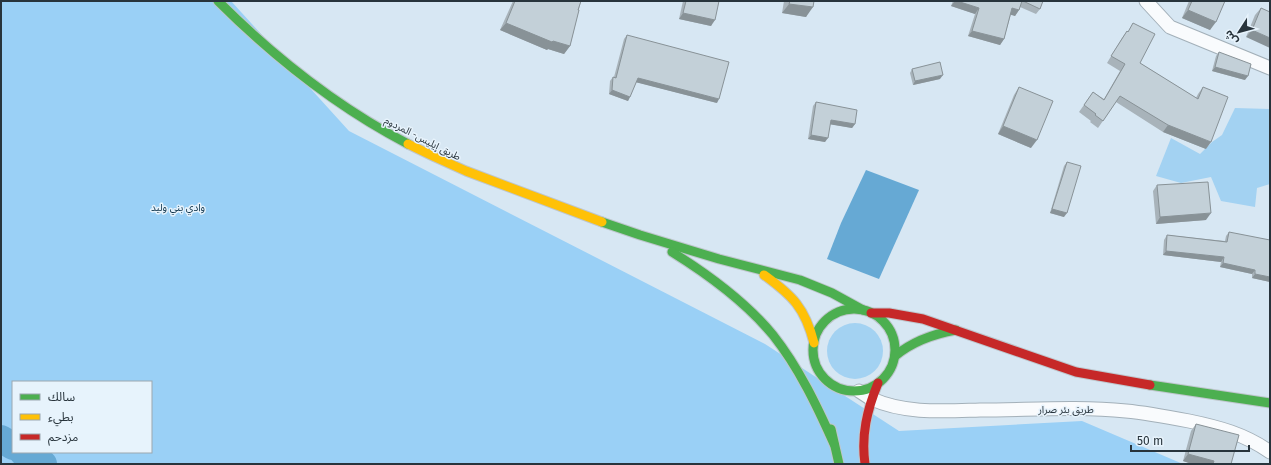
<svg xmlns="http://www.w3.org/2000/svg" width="1271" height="465" viewBox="0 0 1271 465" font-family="'Fira Sans','Noto Sans Arabic',sans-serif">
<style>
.green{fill:#a3d2f2}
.forest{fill:#9ad0f6;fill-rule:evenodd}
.water{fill:#66a9d4}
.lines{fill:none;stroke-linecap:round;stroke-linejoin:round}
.river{stroke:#66a9d4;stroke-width:28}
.street-casing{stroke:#a3b0b9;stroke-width:15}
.fast-casing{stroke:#bec6cc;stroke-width:11}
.slow-casing{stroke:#bec6cc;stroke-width:11}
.jam-casing{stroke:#bec6cc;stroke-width:11}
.street{stroke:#f9fbfd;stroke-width:13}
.fast{stroke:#4caf50;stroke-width:9}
.slow{stroke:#ffc107;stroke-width:9}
.jam{stroke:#c62828;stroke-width:9}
.wall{fill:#a8b3ba}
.shaded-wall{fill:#889297}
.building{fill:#c3d0d8;stroke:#889297}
.labels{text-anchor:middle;stroke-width:3;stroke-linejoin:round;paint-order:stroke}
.street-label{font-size:10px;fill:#28343c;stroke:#e7f3fc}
.park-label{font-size:10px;fill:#0a3048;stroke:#e7f3fc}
</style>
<rect width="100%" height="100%" fill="#d7e7f3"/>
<g class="green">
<path d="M 1235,108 L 1270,109 L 1270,184 L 1257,188 L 1255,207 L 1221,201 L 1211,177 L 1181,183 L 1156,176 L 1171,138 L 1200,154 L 1212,142 L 1222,135 Z"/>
<circle cx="855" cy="351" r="28"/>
</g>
<path class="forest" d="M 1,1 L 231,1 L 349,131 L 765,344 L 899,431 L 1082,421 L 1183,464 L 1,464 ZM 13,382 L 151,382 L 151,452 L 13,452 Z"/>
<path class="water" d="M 866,170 L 919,190 L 879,279 L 827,259 L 841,223 Z"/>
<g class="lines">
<g class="river">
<path d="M 1,439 L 13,446"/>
<path d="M 23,452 L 43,464"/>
</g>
<defs>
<g id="street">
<path d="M 1146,1 L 1170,27 L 1270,68"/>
<path d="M 859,391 C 863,393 867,397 872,399 C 905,414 944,411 980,410 C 1028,410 1077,406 1126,411 C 1147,413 1168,417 1189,421 C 1218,427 1245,434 1270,452"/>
</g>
<g id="fast">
<path d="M 218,1 C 275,58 337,107 408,144"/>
<path d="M 602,222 L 640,235 L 719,259 L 800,280 L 832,293 L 863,310"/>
<path d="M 672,252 C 709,275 745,301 773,335 C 799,368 817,406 834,444"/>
<circle cx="854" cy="350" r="41"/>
<path d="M 895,356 C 913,341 933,334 956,330"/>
<path d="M 1150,385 L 1270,403"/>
<path d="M 831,429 L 839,464"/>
</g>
<g id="slow">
<path d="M 408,144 L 435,157 L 466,171 L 602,222"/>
<path d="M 764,275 C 793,296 805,308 814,343"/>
</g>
<g id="jam">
<path d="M 871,313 L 889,313 L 923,319 L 1076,372 L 1150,385"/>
<path d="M 865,464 C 861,435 867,410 878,383"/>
</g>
</defs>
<use href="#street" class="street-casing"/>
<use href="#fast" class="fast-casing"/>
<use href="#slow" class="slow-casing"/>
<use href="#jam" class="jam-casing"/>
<use href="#street" class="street"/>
<use href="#fast" class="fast"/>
<use href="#slow" class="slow"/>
<use href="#jam" class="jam"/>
</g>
<g class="wall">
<path d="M 513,1 L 581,1 L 570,46 L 564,54 L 548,49 L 547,50 L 500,30 Z"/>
<path d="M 683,1 L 719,1 L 711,26 L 679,19 Z"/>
<path d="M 784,1 L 814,1 L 806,17 L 782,13 Z"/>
<path d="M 953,1 L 1043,1 L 1040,9 L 1036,14 L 1020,7 L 1019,10 L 1015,16 L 1011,14 L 1004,39 L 1000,45 L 968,36 L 975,14 L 951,6 Z"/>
<path d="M 1189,1 L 1225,1 L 1210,30 L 1182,18 Z"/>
<path d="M 1261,8 L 1270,12 L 1246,37 L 1255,15 Z"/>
<path d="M 1133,23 L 1140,63 L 1196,98 L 1198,94 L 1203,87 L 1206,149 L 1163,132 L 1116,102 L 1098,128 L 1090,122 L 1091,121 L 1079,112 L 1093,92 L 1104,99 L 1120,71 L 1107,63 L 1122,38 L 1127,31 L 1128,32 Z"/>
<path d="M 627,35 L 717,103 L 636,82 L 628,101 L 609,94 L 610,81 L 613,77 L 614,77 L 624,39 Z"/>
<path d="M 1219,52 L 1245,80 L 1212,71 L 1216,56 Z"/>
<path d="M 912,69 L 940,79 L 913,85 L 910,73 Z"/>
<path d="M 1019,87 L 1031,148 L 998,134 L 1014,95 Z"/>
<path d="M 816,102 L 855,124 L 852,128 L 830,124 L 825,142 L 808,139 L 813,106 Z"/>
<path d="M 1067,162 L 1064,217 L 1050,213 L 1064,166 Z"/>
<path d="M 1157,185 L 1206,220 L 1156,224 L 1153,191 Z"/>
<path d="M 1229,232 L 1270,282 L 1252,278 L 1252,274 L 1220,267 L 1221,262 L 1163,255 L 1164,240 L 1167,235 L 1225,241 L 1226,236 Z"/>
<path d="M 1196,424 L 1231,464 L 1192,464 L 1183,461 L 1191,431 Z"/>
</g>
<g class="shaded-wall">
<path d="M 955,1 L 957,1 L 979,8 L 975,14 L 951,6 Z"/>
<path d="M 789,4 L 813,7 L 806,17 L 782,13 Z"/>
<path d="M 1012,8 L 1019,10 L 1015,16 L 1008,14 Z"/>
<path d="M 1188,10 L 1216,22 L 1210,30 L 1182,18 Z"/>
<path d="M 683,13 L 715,20 L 711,26 L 679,19 Z"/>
<path d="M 506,23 L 553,41 L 570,46 L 564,54 L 548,49 L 547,50 L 500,30 Z"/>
<path d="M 1252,30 L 1270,38 L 1270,48 L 1246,37 Z"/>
<path d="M 972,31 L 1004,39 L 1000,45 L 968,36 Z"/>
<path d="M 1215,67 L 1248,76 L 1245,80 L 1212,71 Z"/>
<path d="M 943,75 L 940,79 L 913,85 L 915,81 Z"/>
<path d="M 638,78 L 719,99 L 717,103 L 635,82 Z"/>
<path d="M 612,90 L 630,97 L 628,101 L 609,94 Z"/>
<path d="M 831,120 L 855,124 L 852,128 L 828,124 Z"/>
<path d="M 1168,125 L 1211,142 L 1206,149 L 1163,132 Z"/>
<path d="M 1003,126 L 1037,140 L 1031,148 L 998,134 Z"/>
<path d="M 811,135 L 828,138 L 825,142 L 808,139 Z"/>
<path d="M 1052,209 L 1067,213 L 1064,217 L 1050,213 Z"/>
<path d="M 1211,213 L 1206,220 L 1156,224 L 1160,217 Z"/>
<path d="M 1166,251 L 1224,257 L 1221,262 L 1163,255 Z"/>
<path d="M 1223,263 L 1255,270 L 1252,274 L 1220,267 Z"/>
<path d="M 1255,274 L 1270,277 L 1270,282 L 1252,278 Z"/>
<path d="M 1188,454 L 1214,461 L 1212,464 L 1192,464 L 1183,461 Z"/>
</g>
<g class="building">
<path d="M 515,1 L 581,1 L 578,10 L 579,10 L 570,46 L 553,41 L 552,42 L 506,23 Z"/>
<path d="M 686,1 L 719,1 L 715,20 L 683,13 Z"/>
<path d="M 790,1 L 814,1 L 813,7 L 789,4 Z"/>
<path d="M 957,1 L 1022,1 L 1019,10 L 1012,8 L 1004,39 L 972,31 L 979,8 Z"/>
<path d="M 1023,1 L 1043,1 L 1040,9 Z"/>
<path d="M 1192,1 L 1225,1 L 1216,22 L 1188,10 Z"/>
<path d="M 1261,8 L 1270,12 L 1270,38 L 1252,30 Z"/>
<path d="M 1133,23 L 1155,34 L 1140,63 L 1198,99 L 1203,87 L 1228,97 L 1211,142 L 1168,125 L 1120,96 L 1103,121 L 1095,115 L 1096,114 L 1084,105 L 1093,92 L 1104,100 L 1125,64 L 1111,56 L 1127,31 L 1128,32 Z"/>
<path d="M 627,35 L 729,62 L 719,99 L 638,78 L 630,97 L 612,90 L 613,77 L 616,78 Z"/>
<path d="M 1219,52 L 1251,64 L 1248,76 L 1215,67 Z"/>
<path d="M 940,62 L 943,75 L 915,81 L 912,69 Z"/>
<path d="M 1019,87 L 1053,101 L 1037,140 L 1003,126 Z"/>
<path d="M 816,102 L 857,110 L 855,124 L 831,120 L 828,138 L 811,135 Z"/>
<path d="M 1067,162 L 1081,166 L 1067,213 L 1052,209 Z"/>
<path d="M 1208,182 L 1211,213 L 1160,217 L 1157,185 Z"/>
<path d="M 1229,232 L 1270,240 L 1270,277 L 1255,274 L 1255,270 L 1223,263 L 1224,257 L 1166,251 L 1167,235 L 1227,242 Z"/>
<path d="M 1196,424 L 1239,435 L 1231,464 L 1213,464 L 1214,461 L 1188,454 Z"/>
</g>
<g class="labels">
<g class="street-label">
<text transform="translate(423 138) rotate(27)" y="4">طريق إيليس- المردوم</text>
<text x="1066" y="413">طريق بئر صرار</text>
</g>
<g class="park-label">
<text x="178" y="211">وادي بني وليد</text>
</g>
</g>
<rect width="1271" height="465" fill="none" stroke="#28343c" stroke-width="4"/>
<rect x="12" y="381" width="140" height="72" fill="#e7f3fc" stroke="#9ba7af"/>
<rect x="20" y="394" width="20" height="6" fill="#4caf50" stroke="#9ba7af"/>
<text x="48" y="401" font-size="12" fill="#28343c">سالك</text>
<rect x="20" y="414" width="20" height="6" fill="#ffc107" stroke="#9ba7af"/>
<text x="48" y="421" font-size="12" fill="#28343c">بطيء</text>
<rect x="20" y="434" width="20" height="6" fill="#c62828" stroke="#9ba7af"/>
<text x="48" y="441" font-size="12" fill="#28343c">مزدحم</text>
<g transform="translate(1239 32) rotate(234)" stroke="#e7f3fc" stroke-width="3" paint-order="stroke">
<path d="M0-3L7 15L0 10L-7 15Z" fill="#28343c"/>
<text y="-6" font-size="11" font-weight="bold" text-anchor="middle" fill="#28343c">ش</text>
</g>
<path d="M1131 445v6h118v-6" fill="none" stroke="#28343c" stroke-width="2"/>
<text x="1137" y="445" font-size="12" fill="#28343c" stroke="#e7f3fc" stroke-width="3" paint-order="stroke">50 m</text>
</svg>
